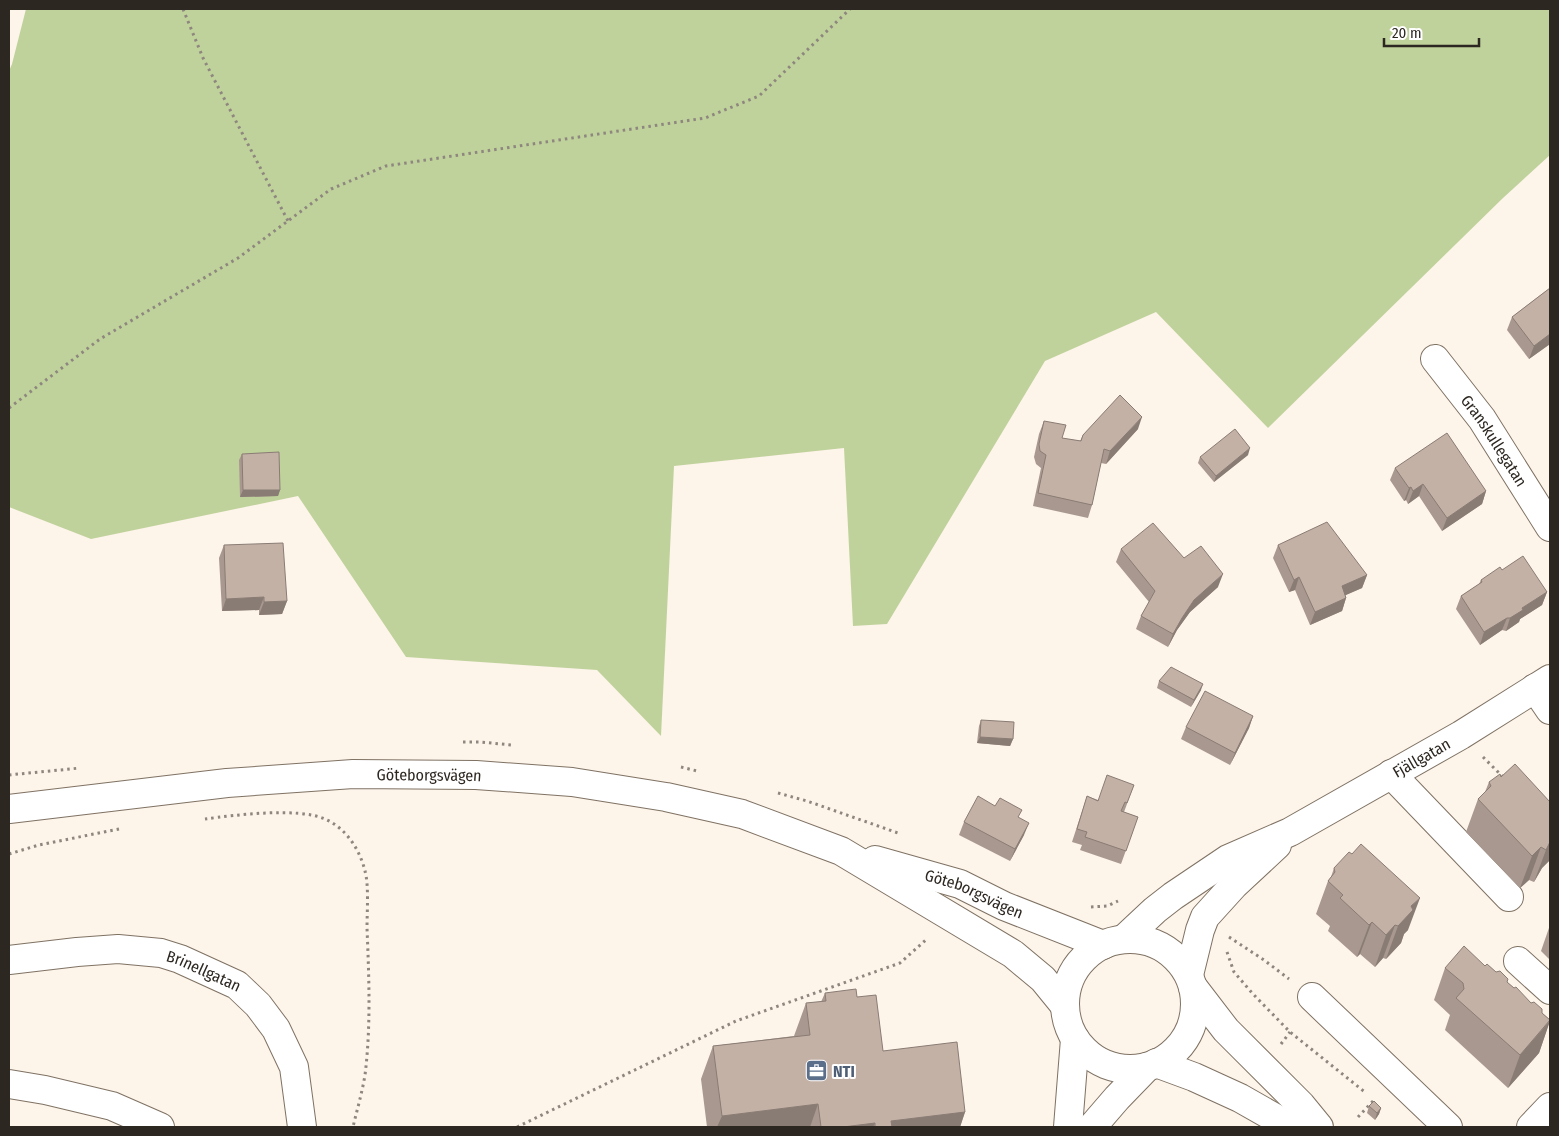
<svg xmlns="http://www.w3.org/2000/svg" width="1559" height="1136" viewBox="0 0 1559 1136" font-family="'Fira Sans Condensed',sans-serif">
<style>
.green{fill:#c0d29b}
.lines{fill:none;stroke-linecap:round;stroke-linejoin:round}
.minor-casing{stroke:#7f7263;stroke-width:30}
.path{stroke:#8e877f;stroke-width:3;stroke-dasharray:2.5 4;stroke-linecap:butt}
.minor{stroke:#fff;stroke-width:28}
.wall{fill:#a9988f}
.shaded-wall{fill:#897c74}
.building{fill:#c4b1a6;stroke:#897c74}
.labels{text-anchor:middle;stroke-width:4;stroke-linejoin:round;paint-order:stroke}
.street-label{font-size:16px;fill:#2d2721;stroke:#fff}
.service-label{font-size:16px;font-weight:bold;fill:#4e5e75;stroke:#fff;text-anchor:start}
</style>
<rect width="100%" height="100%" fill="#fdf4ea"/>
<path class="green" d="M 26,9 L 1550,9 L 1550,155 L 1503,198 L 1268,428 L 1156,312 L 1045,361 L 887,624 L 853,626 L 844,448 L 674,466 L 661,736 L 597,670 L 406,657 L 298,496 L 91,539 L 9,507 L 9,71 L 12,64 Z"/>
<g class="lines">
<defs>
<g id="minor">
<path id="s1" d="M 1435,359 L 1482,419 L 1550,527"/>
<path d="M 1535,688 L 1550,710"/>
<path d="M 1391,774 L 1509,897"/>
<path id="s2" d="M 9,809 L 227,783 L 353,774 L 476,775 L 572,782 L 666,797 L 742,814 L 841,851 L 1013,954 L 1043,979 L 1065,1006"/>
<path id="s3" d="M 875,860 L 960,884 L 1004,906 L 1103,945"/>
<path id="s4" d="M 1124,939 L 1155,910 L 1173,896 L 1228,859 L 1290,832 L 1461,735 L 1550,679"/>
<circle cx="1130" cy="1004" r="65"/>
<path id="s5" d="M 9,960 L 77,952 L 118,949 L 161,953 L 180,959 L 237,985 L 258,1005 L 276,1029 L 294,1067 L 302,1127"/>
<path d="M 1518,961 L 1550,990"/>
<path d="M 1189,975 L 1200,930 L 1205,917 L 1234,885 L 1277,845"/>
<path d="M 1193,987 L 1226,1030 L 1301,1105 L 1319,1127"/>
<path d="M 1312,997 L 1448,1127"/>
<path d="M 1156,1063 L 1194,1077 L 1240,1098 L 1291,1127"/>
<path d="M 9,1084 L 45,1090 L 112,1106 L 160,1127"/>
<path d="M 1068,1127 L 1075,1039"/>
<path d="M 1092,1127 L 1117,1098 L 1147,1067"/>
<path d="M 1531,1127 L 1550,1107"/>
</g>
</defs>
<use href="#minor" class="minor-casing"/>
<g class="path">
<path d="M 183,9 L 203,58 L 288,221"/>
<path d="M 9,408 L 100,339 L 238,258 L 331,189 L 386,166 L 705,118 L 759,96 L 850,9"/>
<path d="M 463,742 L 480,742 L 512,745"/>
<path d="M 1483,757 L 1505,779"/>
<path d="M 681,767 L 697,771"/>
<path d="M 9,775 L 80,768"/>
<path d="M 778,793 L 807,801 L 898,833"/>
<path d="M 205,819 C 235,815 298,807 325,819 C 346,828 360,850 365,871 C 369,885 367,912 367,928 C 369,977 371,1027 365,1075 C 362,1093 357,1110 353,1127"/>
<path d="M 9,854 L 39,845 L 119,829"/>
<path d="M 1091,907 L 1107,906 L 1118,901"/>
<path d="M 1229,937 L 1264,960 L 1289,979"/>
<path d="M 1227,952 L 1234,972 L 1253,994 L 1290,1032 L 1366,1093"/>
<path d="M 1281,1044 L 1290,1032"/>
<path d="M 1358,1117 L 1374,1100"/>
<path d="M 517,1127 L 736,1021 L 900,963 L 928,938"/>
</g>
<use href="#minor" class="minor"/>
</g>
<g class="wall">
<path d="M 1550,288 L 1550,344 L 1529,359 L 1507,330 L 1512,317 Z"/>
<path d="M 1044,421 L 1062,438 L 1080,441 L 1083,435 L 1138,429 L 1106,464 L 1101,463 L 1092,505 L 1088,518 L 1033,506 L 1041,468 L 1036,464 L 1034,457 L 1039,434 Z"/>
<path d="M 242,454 L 280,490 L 278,496 L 240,497 L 239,460 Z"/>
<path d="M 1248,455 L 1214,482 L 1198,463 L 1200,457 Z"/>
<path d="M 1395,468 L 1486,491 L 1482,504 L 1442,531 L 1419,496 L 1408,504 L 1406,500 L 1404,501 L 1390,480 Z"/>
<path d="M 224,545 L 287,601 L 282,614 L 259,615 L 259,610 L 222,611 L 219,558 Z"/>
<path d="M 1278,545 L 1367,575 L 1362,588 L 1345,595 L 1346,598 L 1342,611 L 1310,625 L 1295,590 L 1289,592 L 1273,558 Z"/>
<path d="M 1121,549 L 1184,558 L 1218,587 L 1190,612 L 1177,630 L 1168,647 L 1136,629 L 1141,616 L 1149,602 L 1116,562 Z"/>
<path d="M 1502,570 L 1547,592 L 1542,605 L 1520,619 L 1519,622 L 1506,631 L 1502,630 L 1480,645 L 1456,609 L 1461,596 L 1479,584 L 1481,580 Z"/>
<path d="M 1159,681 L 1201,690 L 1191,707 L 1157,688 Z"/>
<path d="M 1253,716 L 1249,728 L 1230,765 L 1181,739 L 1186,727 Z"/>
<path d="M 981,720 L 1013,739 L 1010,746 L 977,743 L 979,726 Z"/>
<path d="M 1489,782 L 1550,802 L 1550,860 L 1542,868 L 1534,882 L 1529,880 L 1520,888 L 1466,832 L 1478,799 L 1485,792 Z"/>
<path d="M 1134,785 L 1124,812 L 1138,817 L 1121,864 L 1080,850 L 1082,845 L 1072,842 L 1087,796 L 1098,800 Z"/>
<path d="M 1018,818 L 1024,835 L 1010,861 L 959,835 L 964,822 Z"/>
<path d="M 1334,868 L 1408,930 L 1404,934 L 1401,943 L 1386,959 L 1383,958 L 1375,967 L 1360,954 L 1357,957 L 1328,931 L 1330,926 L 1316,914 L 1328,881 L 1331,877 Z"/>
<path d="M 1550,925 L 1550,960 L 1541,951 Z"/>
<path d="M 1485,966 L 1507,982 L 1550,1020 L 1539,1053 L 1508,1088 L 1445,1030 L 1450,1015 L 1434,1000 L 1445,968 Z"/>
<path d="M 825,993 L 857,997 L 883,1051 L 965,1112 L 960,1127 L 707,1127 L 701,1079 L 713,1046 L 794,1036 L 806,1003 L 821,1002 Z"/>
<path d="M 1369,1106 L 1381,1108 L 1379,1114 L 1375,1120 L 1367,1113 Z"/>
</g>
<g class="shaded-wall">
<path d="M 1550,334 L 1550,344 L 1529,359 L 1534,346 Z"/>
<path d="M 1142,417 L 1138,429 L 1106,464 L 1110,451 Z"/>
<path d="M 1250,448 L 1248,455 L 1214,482 L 1216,476 Z"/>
<path d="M 1423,484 L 1419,496 L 1408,504 L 1413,491 Z"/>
<path d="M 1411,487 L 1406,500 L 1404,501 L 1409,488 Z"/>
<path d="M 243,490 L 280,490 L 278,496 L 240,497 Z"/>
<path d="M 1486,491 L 1482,504 L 1442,531 L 1447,518 Z"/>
<path d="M 1223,574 L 1218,587 L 1190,612 L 1177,630 L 1168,647 L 1173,634 L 1182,618 L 1194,600 Z"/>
<path d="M 1367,575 L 1362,588 L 1337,599 L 1342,586 Z"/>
<path d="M 1299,577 L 1295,590 L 1289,592 L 1294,580 Z"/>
<path d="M 1547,592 L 1542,605 L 1520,619 L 1519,622 L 1506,631 L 1510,618 L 1522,608 Z"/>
<path d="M 264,597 L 259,610 L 222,611 L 226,599 Z"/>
<path d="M 1346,598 L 1342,611 L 1310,625 L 1315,612 Z"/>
<path d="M 287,601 L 282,614 L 259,615 L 264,602 Z"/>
<path d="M 1507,618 L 1502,630 L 1480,645 L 1484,632 Z"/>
<path d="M 1203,684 L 1201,690 L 1191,707 L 1194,700 Z"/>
<path d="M 1253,716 L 1249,728 L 1230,765 L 1235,753 Z"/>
<path d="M 980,737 L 1013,739 L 1010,746 L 977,743 Z"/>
<path d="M 1029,823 L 1024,835 L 1010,861 L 1015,849 Z"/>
<path d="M 1550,840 L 1550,860 L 1542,868 L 1534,882 L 1546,850 Z"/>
<path d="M 1541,847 L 1529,880 L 1520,888 L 1532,856 Z"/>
<path d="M 1420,898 L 1408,930 L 1404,934 L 1401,943 L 1386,959 L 1398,926 L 1411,906 Z"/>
<path d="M 1372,922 L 1360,954 L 1357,957 L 1369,925 Z"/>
<path d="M 1395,925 L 1383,958 L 1375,967 L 1386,935 Z"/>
<path d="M 1550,1021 L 1539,1053 L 1508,1088 L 1520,1055 Z"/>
<path d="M 818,1104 L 810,1127 L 717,1127 L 722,1116 Z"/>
<path d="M 1381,1108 L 1379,1114 L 1375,1120 L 1377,1113 Z"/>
<path d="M 965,1112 L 960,1127 L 889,1127 L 891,1121 Z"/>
<path d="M 875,1123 L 873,1127 L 843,1127 Z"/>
</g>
<g class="building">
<path d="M 1550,288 L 1550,334 L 1534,346 L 1512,317 Z"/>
<path d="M 1120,395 L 1142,417 L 1110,451 L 1104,449 L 1092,505 L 1038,493 L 1046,455 L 1040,451 L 1039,444 L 1044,421 L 1066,425 L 1062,438 L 1081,441 L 1083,435 Z"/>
<path d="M 1235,429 L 1250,448 L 1216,476 L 1200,457 Z"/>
<path d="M 1447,433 L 1486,491 L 1447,518 L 1423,484 L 1413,491 L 1411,487 L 1409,488 L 1395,468 Z"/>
<path d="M 279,452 L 280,490 L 243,490 L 242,454 Z"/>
<path d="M 1327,522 L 1367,575 L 1342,586 L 1346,598 L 1315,612 L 1299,577 L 1294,580 L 1278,545 Z"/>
<path d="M 1153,523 L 1184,558 L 1201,546 L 1223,574 L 1194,600 L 1182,618 L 1173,634 L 1141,616 L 1155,591 L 1121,549 Z"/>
<path d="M 283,543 L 287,601 L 264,602 L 264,597 L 226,599 L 224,545 Z"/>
<path d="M 1523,556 L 1547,592 L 1522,608 L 1523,610 L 1510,618 L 1507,618 L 1484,632 L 1461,596 L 1482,582 L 1481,580 L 1500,567 L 1502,570 Z"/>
<path d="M 1171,667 L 1203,684 L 1194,700 L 1159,681 Z"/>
<path d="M 1205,691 L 1253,716 L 1235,753 L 1186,727 Z"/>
<path d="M 981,720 L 1014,722 L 1013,739 L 980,737 Z"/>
<path d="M 1515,764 L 1550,802 L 1550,842 L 1546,850 L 1541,847 L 1532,856 L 1478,799 L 1491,786 L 1489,782 L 1500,774 L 1501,777 Z"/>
<path d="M 1107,775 L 1134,785 L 1127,803 L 1125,802 L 1121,811 L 1138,817 L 1126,851 L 1085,837 L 1087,832 L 1077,829 L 1087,796 L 1098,801 Z"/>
<path d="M 978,796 L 995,806 L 1000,798 L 1022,810 L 1018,817 L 1029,823 L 1015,849 L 964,822 Z"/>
<path d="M 1361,844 L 1420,898 L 1411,906 L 1413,910 L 1398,926 L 1395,925 L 1386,935 L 1372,922 L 1369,925 L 1340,898 L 1343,895 L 1328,881 L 1335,872 L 1334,868 L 1349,852 L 1352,854 Z"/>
<path d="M 1464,946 L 1485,966 L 1487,964 L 1496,972 L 1500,971 L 1508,979 L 1507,982 L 1514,988 L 1516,987 L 1531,1003 L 1534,1002 L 1542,1009 L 1542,1013 L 1550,1020 L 1520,1055 L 1456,998 L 1464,989 L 1463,983 L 1445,968 Z"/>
<path d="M 856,989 L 857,997 L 876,995 L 883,1051 L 957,1042 L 965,1112 L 891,1121 L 892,1127 L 875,1127 L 875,1123 L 843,1127 L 821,1127 L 818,1104 L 722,1116 L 713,1046 L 810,1035 L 806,1003 L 826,1001 L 825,993 Z"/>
<path d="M 1374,1101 L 1381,1108 L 1377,1113 L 1369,1106 Z"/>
</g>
<defs>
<symbol id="office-square" viewBox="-11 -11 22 22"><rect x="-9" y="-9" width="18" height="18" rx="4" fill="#5c6f8a" stroke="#fff"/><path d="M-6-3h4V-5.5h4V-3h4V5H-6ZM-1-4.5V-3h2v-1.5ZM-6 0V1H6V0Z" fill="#fff"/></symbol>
</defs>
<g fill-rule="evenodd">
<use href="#office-square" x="804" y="1058" width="25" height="25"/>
</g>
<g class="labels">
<g class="street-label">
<text dy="6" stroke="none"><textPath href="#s1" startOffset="101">Granskullegatan</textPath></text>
<text dy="6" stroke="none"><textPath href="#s4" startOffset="350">Fjällgatan</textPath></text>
<text dy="6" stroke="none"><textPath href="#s2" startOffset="422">Göteborgsvägen</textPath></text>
<text dy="6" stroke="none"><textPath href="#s3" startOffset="105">Göteborgsvägen</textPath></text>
<text dy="6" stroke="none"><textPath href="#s5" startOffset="199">Brinellgatan</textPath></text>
</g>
<g class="service-label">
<text x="833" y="1077">NTI</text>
</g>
</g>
<rect width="1559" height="1136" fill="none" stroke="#2d2721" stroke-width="20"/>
<path d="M1384 38v8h95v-8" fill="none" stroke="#2d2721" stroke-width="2.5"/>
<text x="1392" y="38" font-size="15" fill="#2d2721" stroke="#ffffff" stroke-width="4" paint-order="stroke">20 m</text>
</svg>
